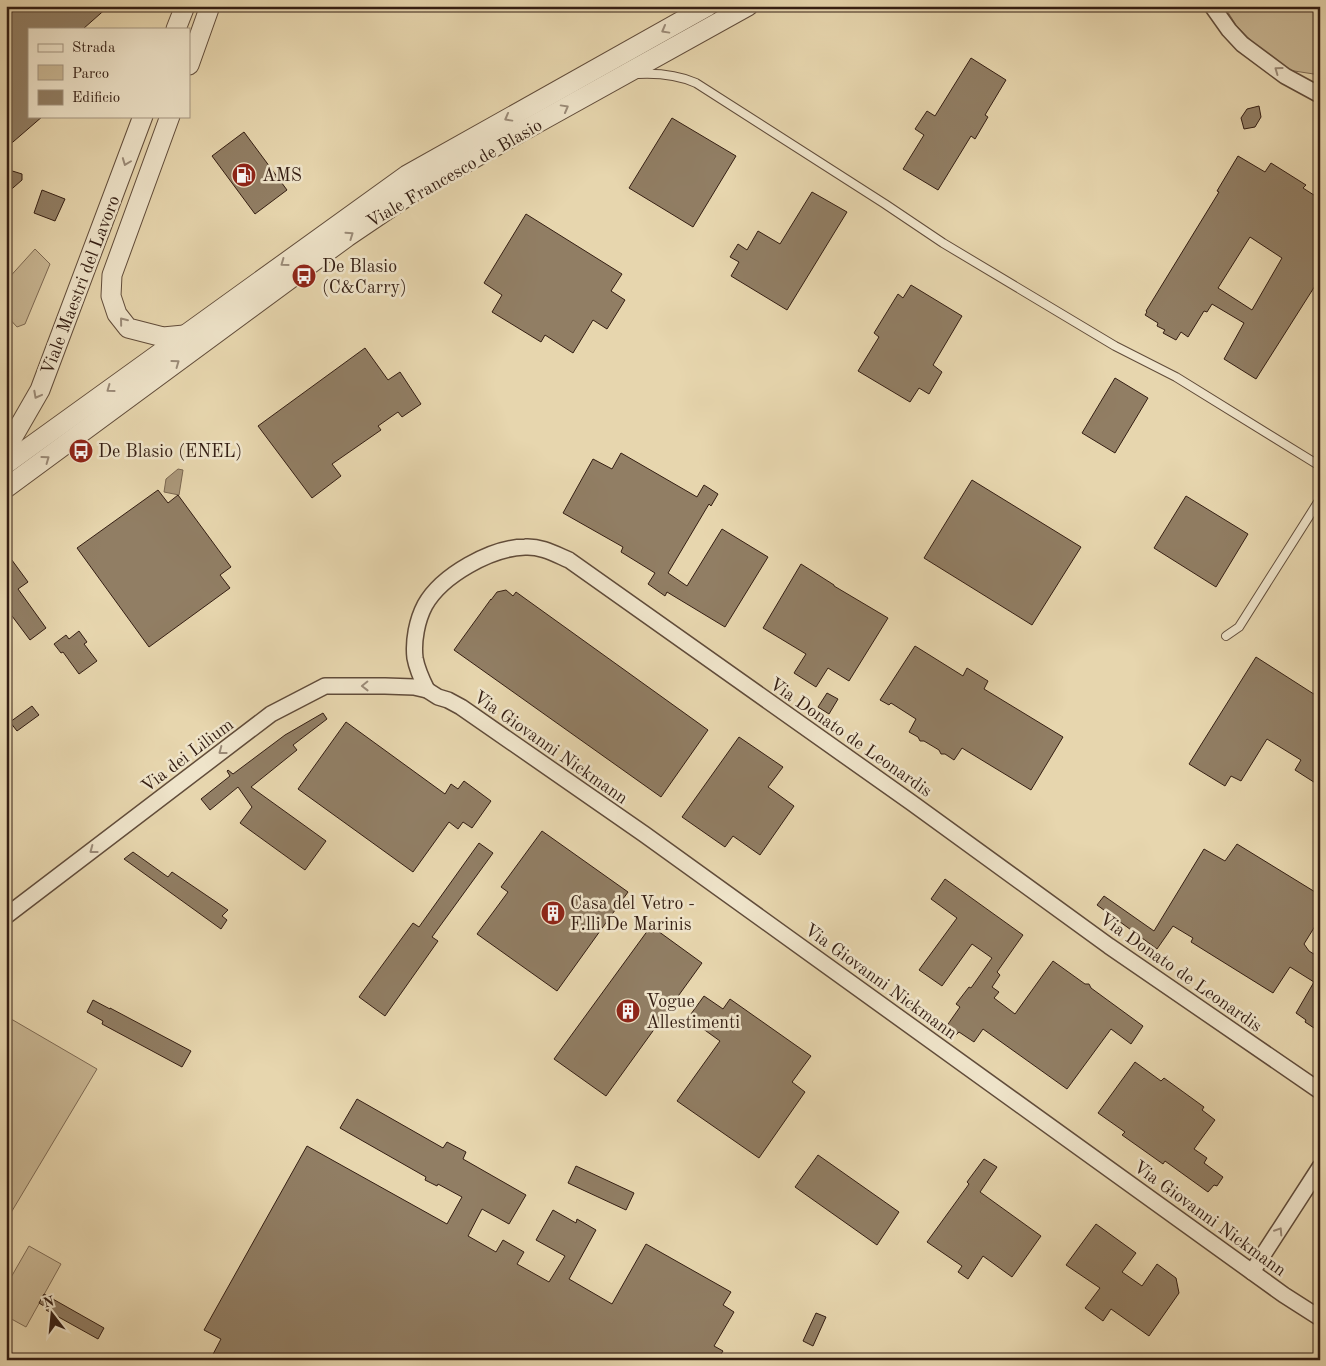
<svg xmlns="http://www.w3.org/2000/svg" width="1326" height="1366" viewBox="0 0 1326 1366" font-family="'Old Standard TT',serif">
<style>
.green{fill:#c9b794;stroke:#7e6a54}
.water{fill:#aa9779;stroke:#7b6750}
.building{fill:#917e64;stroke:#341e13;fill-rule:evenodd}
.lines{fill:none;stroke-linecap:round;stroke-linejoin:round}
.service-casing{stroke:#614c3a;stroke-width:10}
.minor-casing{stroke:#614c3a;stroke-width:18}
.tertiary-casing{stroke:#614c3a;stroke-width:21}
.service{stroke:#efe4ca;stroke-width:8}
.minor{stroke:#efe4ca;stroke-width:15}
.tertiary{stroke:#efe4ca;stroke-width:19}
.oneway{stroke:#9b8b78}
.labels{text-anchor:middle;stroke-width:5;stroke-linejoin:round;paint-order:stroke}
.street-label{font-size:18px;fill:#341e13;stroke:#efe4ca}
.poi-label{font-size:18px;fill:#341e13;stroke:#efe4ca;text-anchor:start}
</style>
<rect width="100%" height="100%" fill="#e7d6ae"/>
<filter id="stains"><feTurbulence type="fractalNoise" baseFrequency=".004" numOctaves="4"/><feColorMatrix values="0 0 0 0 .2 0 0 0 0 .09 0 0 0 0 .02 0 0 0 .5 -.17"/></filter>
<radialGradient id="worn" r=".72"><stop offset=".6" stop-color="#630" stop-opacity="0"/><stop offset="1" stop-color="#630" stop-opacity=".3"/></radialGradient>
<g class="green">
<path d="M 1224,6 L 1320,6 L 1320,75 L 1288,70 L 1258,48 L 1236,25 Z"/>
<path d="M 35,249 L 50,264 L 25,324 L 17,327 L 6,315 L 6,281 Z"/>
<path d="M 6,1016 L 97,1069 L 6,1221 Z"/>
<path d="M 29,1246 L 61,1264 L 26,1327 L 6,1316 L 6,1286 Z"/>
</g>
<path class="water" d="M 178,469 L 183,470 L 179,495 L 164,492 L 166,479 Z"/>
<g class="building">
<path d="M 6,6 L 109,6 L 83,29 L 29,29 L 29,116 L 43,116 L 6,148 Z"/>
<path d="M 971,58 L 1006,80 L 985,115 L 988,117 L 975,139 L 971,136 L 938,190 L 903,169 L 924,135 L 915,129 L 927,111 L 935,116 Z"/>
<path d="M 1259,106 L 1261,117 L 1255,127 L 1244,129 L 1241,118 L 1247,109 Z"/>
<path d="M 672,118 L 736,156 L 693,227 L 629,188 Z"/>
<path d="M 244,132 L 287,190 L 255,214 L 212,156 Z"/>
<path d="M 1238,156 L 1265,172 L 1271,163 L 1306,185 L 1303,188 L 1320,199 L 1320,278 L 1256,379 L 1224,359 L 1244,323 L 1212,304 L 1207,312 L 1204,311 L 1188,337 L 1181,332 L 1176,340 L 1163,333 L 1165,330 L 1157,326 L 1158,323 L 1145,315 L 1147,312 L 1146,311 L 1219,192 L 1217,191 ZM 1250,237 L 1282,258 L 1252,310 L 1218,288 Z"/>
<path d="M 6,169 L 22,174 L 22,180 L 6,194 Z"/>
<path d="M 42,190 L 65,199 L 55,221 L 34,213 Z"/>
<path d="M 812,192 L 847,212 L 787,310 L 731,276 L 739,262 L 730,257 L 738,244 L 747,250 L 758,231 L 780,244 Z"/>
<path d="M 526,214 L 622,274 L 611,291 L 625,300 L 607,329 L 593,320 L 573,353 L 545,335 L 541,342 L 492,312 L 502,295 L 484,283 Z"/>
<path d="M 911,285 L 962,316 L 933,365 L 942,372 L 929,394 L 919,388 L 910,402 L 858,371 L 879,337 L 874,333 L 898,294 L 903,298 Z"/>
<path d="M 365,348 L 388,380 L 400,372 L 421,404 L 402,417 L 398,412 L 378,426 L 381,430 L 332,464 L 341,476 L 312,498 L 258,426 Z"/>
<path d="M 1115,378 L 1148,398 L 1115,453 L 1082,433 Z"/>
<path d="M 621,453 L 697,497 L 704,485 L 718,494 L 711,506 L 709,504 L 668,573 L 687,586 L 722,529 L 768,557 L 725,627 L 667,592 L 665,596 L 648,584 L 655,573 L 621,552 L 623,547 L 563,513 L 593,459 L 612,469 Z"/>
<path d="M 972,480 L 1081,547 L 1032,625 L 924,558 Z"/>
<path d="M 158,490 L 168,503 L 178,495 L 231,567 L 220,575 L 230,588 L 149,647 L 77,548 Z"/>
<path d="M 1186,496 L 1248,534 L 1216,587 L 1154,548 Z"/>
<path d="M 6,552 L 28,582 L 18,589 L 46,628 L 30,640 L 6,608 Z"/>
<path d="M 801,564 L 834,585 L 834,586 L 888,618 L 849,681 L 828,668 L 816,687 L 794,673 L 806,654 L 763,628 Z"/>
<path d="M 506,590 L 513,596 L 516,592 L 708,730 L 661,797 L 454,650 L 491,599 L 491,600 L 497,592 Z"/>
<path d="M 79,631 L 87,642 L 84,644 L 97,661 L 79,674 L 63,652 L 61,653 L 54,644 L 66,635 L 69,639 Z"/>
<path d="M 915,646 L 963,676 L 967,668 L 988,681 L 984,689 L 1063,737 L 1031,790 L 962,748 L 954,760 L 945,754 L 941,754 L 939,750 L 924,741 L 920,741 L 918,737 L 909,732 L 916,719 L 891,703 L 889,705 L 880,700 Z"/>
<path d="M 1256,657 L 1320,698 L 1320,786 L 1295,770 L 1301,760 L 1267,739 L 1241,781 L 1231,776 L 1225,786 L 1189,764 Z"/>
<path d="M 827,693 L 838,699 L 829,714 L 818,707 Z"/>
<path d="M 32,706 L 39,715 L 17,731 L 10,722 Z"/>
<path d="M 323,713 L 327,719 L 293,745 L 297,750 L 251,787 L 326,841 L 305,870 L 240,823 L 252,807 L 238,787 L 210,810 L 201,799 L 230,776 L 227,771 L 228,770 L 233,774 L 285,735 Z"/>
<path d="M 346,722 L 445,794 L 451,784 L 458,789 L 464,781 L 491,801 L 472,828 L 463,822 L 458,829 L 449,822 L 413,872 L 298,789 Z"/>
<path d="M 739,737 L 783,767 L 768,787 L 794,806 L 760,855 L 733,836 L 725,847 L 682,817 Z"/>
<path d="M 542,831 L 628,892 L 557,991 L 477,934 L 508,892 L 501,887 Z"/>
<path d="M 479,843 L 493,853 L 432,937 L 438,941 L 385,1016 L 359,997 L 413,923 L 419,927 Z"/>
<path d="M 1237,844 L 1320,895 L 1320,918 L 1304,944 L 1309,951 L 1320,958 L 1320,1032 L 1305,1022 L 1306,1020 L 1296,1013 L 1314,982 L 1290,967 L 1273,993 L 1191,942 L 1193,938 L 1173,926 L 1157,949 L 1097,905 L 1104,896 L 1154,931 L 1204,849 L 1225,861 Z"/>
<path d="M 133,852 L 168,877 L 172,872 L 228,910 L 222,916 L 227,920 L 221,929 L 124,859 Z"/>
<path d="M 945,879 L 1023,935 L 997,972 L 1000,975 L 992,987 L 999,992 L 994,998 L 1015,1014 L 1053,961 L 1085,984 L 1089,984 L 1091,988 L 1143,1026 L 1131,1044 L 1111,1029 L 1067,1089 L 983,1029 L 974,1042 L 959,1032 L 956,1035 L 946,1027 L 960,1007 L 956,1004 L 969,987 L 971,988 L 992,958 L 972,944 L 942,986 L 919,970 L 957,918 L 931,899 Z"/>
<path d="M 651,926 L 702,963 L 606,1096 L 554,1059 Z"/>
<path d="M 704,996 L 723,1009 L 730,999 L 811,1056 L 792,1082 L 805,1092 L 759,1158 L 677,1101 L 720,1041 L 688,1018 Z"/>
<path d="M 93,1000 L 110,1009 L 110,1008 L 191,1051 L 182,1067 L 102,1024 L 103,1021 L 87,1012 Z"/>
<path d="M 1135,1062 L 1161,1081 L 1164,1078 L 1204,1107 L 1202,1110 L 1215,1120 L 1194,1149 L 1207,1158 L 1204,1163 L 1223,1177 L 1217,1186 L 1214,1185 L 1208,1192 L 1165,1161 L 1163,1164 L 1122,1135 L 1125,1132 L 1098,1113 Z"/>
<path d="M 357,1099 L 443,1148 L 447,1142 L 466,1152 L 463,1159 L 526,1195 L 509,1224 L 482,1209 L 468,1236 L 496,1252 L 503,1240 L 524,1252 L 517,1264 L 549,1282 L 565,1256 L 536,1240 L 553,1210 L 576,1223 L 577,1219 L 596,1230 L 569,1279 L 612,1304 L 646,1244 L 731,1292 L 723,1305 L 734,1312 L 714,1346 L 723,1351 L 717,1360 L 210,1360 L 221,1339 L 204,1330 L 307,1146 L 447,1224 L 462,1197 L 438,1184 L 437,1186 L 425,1180 L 426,1177 L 340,1128 Z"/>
<path d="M 818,1155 L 899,1212 L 877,1245 L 795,1187 Z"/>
<path d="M 984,1159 L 997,1167 L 980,1192 L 1041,1236 L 1012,1277 L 983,1256 L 968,1279 L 958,1272 L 962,1266 L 927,1242 L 969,1184 L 967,1182 Z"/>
<path d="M 576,1166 L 634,1193 L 626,1210 L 568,1183 Z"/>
<path d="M 1096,1224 L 1136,1253 L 1122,1272 L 1142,1286 L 1157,1264 L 1176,1278 L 1179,1293 L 1149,1336 L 1111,1309 L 1103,1321 L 1085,1308 L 1100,1288 L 1066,1265 Z"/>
<path d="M 44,1294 L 104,1328 L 98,1339 L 46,1310 L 47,1308 L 39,1303 Z"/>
<path d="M 816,1313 L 826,1317 L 813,1346 L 803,1341 Z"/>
</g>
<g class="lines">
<defs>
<g id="service">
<path d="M 638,74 C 658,73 678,75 696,83 L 885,204 L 943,243 L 1115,346 L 1176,377 L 1320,466"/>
<path d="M 1226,636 L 1239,627 L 1320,499"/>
</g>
<g id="minor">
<path d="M 1212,6 L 1229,30 L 1242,44 L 1285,76 L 1320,95"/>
<path d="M 427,690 C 422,680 417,669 415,658 C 413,641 417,620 425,605 C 442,575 491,548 525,547 C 541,546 555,554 569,560 L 912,803 L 1109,946 L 1320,1091"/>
<path d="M 6,916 L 271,714 L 325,686 L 385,686 L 414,687 L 427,690 L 438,697 L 448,700 L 461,707 L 644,834 L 1284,1295 L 1320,1318"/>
<path d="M 1252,1272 L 1320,1167"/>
</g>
<g id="tertiary">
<path d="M 176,29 L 185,6"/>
<path d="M 189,65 L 210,6"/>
<path d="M 170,116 L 112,275 L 111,296 L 117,314 L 128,328 L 163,337 L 184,335"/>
<path d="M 6,449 L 40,390 L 143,116"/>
<path d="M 6,464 L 407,175 L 708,6"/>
<path d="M 6,488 L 347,237 L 415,191 L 748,6"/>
</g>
</defs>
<use href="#service" class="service-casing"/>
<use href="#minor" class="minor-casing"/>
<use href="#tertiary" class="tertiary-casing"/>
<use href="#service" class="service"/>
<use href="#minor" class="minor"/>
<use href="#tertiary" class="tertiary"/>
</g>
<defs><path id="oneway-chevron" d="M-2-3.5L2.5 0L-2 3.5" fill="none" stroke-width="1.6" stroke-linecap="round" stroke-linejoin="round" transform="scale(1.25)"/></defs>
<g class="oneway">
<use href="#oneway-chevron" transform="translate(665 30) rotate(151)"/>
<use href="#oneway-chevron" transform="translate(1278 70) rotate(-144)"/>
<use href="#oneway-chevron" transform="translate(565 108) rotate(-29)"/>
<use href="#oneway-chevron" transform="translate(508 118) rotate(151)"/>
<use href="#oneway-chevron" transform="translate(126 162) rotate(111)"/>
<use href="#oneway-chevron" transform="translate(350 235) rotate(-35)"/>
<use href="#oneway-chevron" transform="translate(284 263) rotate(144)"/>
<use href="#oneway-chevron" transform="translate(123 321) rotate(-129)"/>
<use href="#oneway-chevron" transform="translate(176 363) rotate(-36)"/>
<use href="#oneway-chevron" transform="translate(110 389) rotate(144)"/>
<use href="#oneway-chevron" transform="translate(37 395) rotate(118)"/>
<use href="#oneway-chevron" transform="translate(46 459) rotate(-36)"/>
<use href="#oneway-chevron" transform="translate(365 686) rotate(179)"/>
<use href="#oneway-chevron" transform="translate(222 751) rotate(143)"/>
<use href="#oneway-chevron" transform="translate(93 850) rotate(143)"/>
<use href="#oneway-chevron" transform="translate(1279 1231) rotate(-57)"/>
</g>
<defs>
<symbol id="fuel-disc" viewBox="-11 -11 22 22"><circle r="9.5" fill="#8f2418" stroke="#efe4ca"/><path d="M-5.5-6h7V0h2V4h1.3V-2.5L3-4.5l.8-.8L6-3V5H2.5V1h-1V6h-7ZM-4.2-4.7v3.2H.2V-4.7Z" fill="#fff"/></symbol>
<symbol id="bus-disc" viewBox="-11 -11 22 22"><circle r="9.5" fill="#8f2418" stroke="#efe4ca"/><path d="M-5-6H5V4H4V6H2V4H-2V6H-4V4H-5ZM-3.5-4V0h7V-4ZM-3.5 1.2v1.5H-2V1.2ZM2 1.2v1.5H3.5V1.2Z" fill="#fff"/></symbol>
<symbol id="building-disc" viewBox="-11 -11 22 22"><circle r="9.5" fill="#8f2418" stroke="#efe4ca"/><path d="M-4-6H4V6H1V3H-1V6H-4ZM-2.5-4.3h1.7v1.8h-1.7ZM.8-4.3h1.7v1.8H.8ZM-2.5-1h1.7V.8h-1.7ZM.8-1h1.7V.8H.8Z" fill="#fff"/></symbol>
</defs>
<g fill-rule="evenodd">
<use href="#fuel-disc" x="230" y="161" width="28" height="28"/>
<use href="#bus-disc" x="290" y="262" width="28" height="28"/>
<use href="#bus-disc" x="67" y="437" width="28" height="28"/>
<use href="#building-disc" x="539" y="899" width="28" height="28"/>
<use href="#building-disc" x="614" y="997" width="28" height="28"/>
</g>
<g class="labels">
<g class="street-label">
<text transform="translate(454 173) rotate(-30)" y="6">Viale Francesco de Blasio</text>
<text transform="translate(80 285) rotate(-69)" y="6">Viale Maestri del Lavoro</text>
<text transform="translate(851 737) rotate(35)" y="6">Via Donato de Leonardis</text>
<text transform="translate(551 747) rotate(35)" y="6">Via Giovanni Nickmann</text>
<text transform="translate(187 755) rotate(-37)" y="6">Via dei Lilium</text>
<text transform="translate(1181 972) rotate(35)" y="6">Via Donato de Leonardis</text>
<text transform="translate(881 981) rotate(36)" y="6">Via Giovanni Nickmann</text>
<text transform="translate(1210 1218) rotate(36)" y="6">Via Giovanni Nickmann</text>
</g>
<g class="poi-label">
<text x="262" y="181">AMS</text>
<text x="322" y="272">De Blasio<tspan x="322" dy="21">(C&amp;Carry)</tspan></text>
<text x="98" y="457">De Blasio (ENEL)</text>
<text x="570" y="909">Casa del Vetro -<tspan x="570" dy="21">F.lli De Marinis</tspan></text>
<text x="646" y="1007">Vogue<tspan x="646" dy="21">Allestimenti</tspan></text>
</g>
</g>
<rect width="1326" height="1366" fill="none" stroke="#e7d6ae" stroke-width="25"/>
<rect x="8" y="8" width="1311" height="1351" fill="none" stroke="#341e13" stroke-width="2.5"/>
<rect x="12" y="12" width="1301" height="1341" fill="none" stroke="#341e13"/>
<rect x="28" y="28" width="162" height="90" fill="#efe4ca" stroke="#a49581"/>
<rect x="38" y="44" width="25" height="8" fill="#efe4ca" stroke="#a49581"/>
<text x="72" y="52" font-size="15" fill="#341e13">Strada</text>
<rect x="38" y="65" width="25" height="15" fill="#c9b794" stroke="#a49581"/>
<text x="72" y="78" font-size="15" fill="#341e13">Parco</text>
<rect x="38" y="90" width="25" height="15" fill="#917e64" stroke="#a49581"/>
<text x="72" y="102" font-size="15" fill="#341e13">Edificio</text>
<g transform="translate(52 1314) rotate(344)" stroke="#efe4ca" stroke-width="4" paint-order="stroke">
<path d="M0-4L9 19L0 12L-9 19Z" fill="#341e13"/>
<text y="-8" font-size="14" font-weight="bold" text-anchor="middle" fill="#341e13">N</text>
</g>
<rect width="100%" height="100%" filter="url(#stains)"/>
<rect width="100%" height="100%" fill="url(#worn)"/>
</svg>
